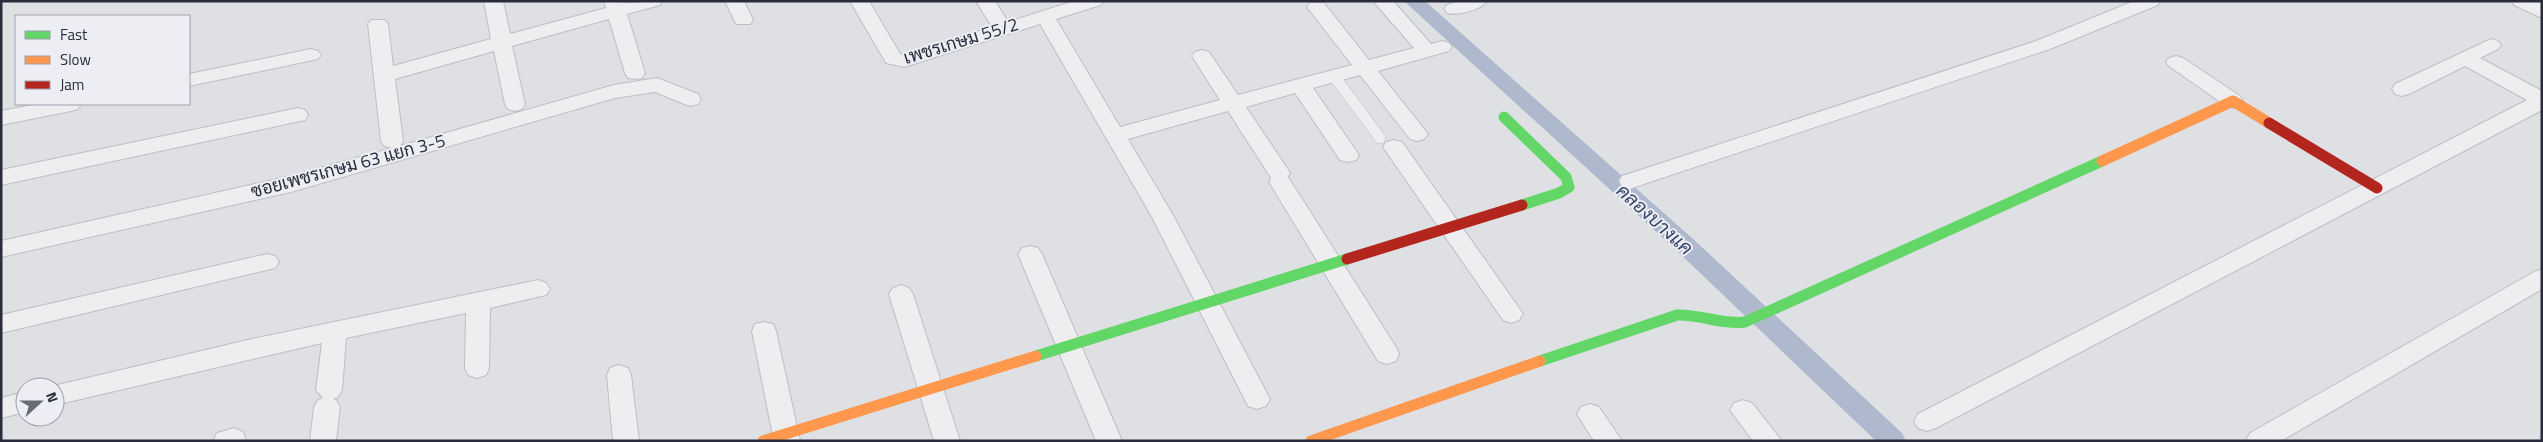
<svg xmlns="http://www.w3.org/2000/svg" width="2543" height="442" viewBox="0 0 2543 442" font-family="'Titillium Web',Sarabun,sans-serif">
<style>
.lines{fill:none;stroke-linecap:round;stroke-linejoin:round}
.canal{fill:#afb9cd;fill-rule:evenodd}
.lane-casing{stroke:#bdbec2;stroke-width:12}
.street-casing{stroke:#bdbec2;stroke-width:2}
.lane{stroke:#eeeef0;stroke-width:11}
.street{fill:#eeeef0;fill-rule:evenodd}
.fast{stroke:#63d668;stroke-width:11}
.slow{stroke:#ff974d;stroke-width:11}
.jam{stroke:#b3261e;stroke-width:11}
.labels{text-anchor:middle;stroke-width:4;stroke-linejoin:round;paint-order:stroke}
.street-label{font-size:18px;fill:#282c3b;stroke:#eceef4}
.water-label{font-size:19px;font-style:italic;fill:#36456b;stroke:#eceef4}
</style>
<rect width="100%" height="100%" fill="#dfe0e4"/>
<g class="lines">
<path class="canal" d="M 1404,1 L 1425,1 L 1692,238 L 1902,433 L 1906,441 L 1876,441 L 1676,250 Z"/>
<defs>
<path id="lane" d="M 1334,76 L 1380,138"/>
<g id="street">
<path d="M 484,1 L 503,1 L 510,34 L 606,8 L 604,1 L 623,1 L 623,3 L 662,1 L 660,5 L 627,14 L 645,73 L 642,78 L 635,79 L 628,78 L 625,73 L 609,19 L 512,46 L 525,104 L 522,109 L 515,111 L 508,109 L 505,104 L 494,51 L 395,79 L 403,141 L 400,146 L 614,85 L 657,78 L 698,94 L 701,99 L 698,104 L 691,106 L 684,104 L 655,92 L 615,98 L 291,192 L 1,257 L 1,241 L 291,176 L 392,148 L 384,146 L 381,141 L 368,24 L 371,20 L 385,20 L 388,24 L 393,66 L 491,39 Z"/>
<path d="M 725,1 L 744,1 L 753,20 L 750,24 L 736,24 Z"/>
<path d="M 850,1 L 869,1 L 900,54 L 903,55 L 992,27 L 976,1 L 995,1 L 1008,22 L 1074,1 L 1103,1 L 1101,5 L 1056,19 L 1120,127 L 1220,100 L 1192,56 L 1195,52 L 1202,50 L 1209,52 L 1238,95 L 1352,65 L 1307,7 L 1310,3 L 1324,3 L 1369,60 L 1414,48 L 1373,1 L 1393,1 L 1431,44 L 1442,41 L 1449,43 L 1452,47 L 1449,51 L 1378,71 L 1424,129 L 1428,134 L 1424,139 L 1417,141 L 1410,139 L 1360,75 L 1313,88 L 1359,155 L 1356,160 L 1348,162 L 1340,160 L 1295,93 L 1246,107 L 1287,168 L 1290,173 L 1288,177 L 1396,347 L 1399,354 L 1396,361 L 1387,364 L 1378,361 L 1269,182 L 1271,178 L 1228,111 L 1128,139 L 1174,217 L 1270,399 L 1266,406 L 1257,409 L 1248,406 L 1152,217 L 1040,24 L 904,67 L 886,63 Z"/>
<path d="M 1458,1 L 1487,1 C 1481,10 1458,16 1447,13 L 1444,9 L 1447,5 Z"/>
<path d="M 2134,1 L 2160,1 L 2158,5 L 2050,49 L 1638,186 L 1630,189 L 1622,186 L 1619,181 L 1622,176 L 2036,41 Z"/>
<path d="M 2512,1 L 2536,1 L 2542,4 L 2542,18 L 2514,5 Z"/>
<path d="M 2491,39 L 2498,41 L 2501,45 L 2498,49 L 2480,58 L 2542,91 L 2542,110 L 1936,428 L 1927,431 L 1918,428 L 1914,421 L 1918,414 L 2527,100 L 2465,66 L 2409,94 L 2402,96 L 2395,94 L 2392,89 L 2395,84 Z"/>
<path d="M 311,49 L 318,51 L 321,55 L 318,59 L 189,86 L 189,74 Z"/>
<path d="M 2176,56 L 2183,58 L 2240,96 L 2243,101 L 2240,106 L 2233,108 L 2226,106 L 2169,66 L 2166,62 L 2169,58 Z"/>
<path d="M 38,104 L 81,104 L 78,109 L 71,111 L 1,125 L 1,111 Z"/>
<path d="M 298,108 L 305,110 L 308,115 L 305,120 L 1,185 L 1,170 Z"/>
<path d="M 1394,140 L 1402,142 L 1519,308 L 1523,314 L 1519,320 L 1511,323 L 1503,320 L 1383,147 L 1386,142 Z"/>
<path d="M 1030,246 L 1038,248 L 1042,254 L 1122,441 L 1096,441 L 1018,254 L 1022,248 Z"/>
<path d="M 267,254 L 275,256 L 279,262 L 275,268 L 1,333 L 1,315 Z"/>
<path d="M 2542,269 L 2542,289 L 2281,441 L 2246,441 L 2250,433 L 2534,272 Z"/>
<path d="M 538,280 L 546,283 L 550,289 L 546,295 L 490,308 L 489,368 L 486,375 L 477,378 L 468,375 L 465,368 L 466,313 L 346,338 L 342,390 L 338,397 L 333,399 L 336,400 L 340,407 L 336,441 L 310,441 L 314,407 L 318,400 L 323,398 L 316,390 L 322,343 L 55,405 L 55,387 L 49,387 L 252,339 Z"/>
<path d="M 901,285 L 909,288 L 913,294 L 960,441 L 934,441 L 889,294 L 893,288 Z"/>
<path d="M 764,322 L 773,324 L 776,331 L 800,441 L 774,441 L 752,331 L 755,324 Z"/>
<path d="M 619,365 L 628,368 L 631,375 L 639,441 L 613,441 L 607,375 L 610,368 Z"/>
<path d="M 25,392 L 25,412 L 1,418 L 1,398 Z"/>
<path d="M 1743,400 L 1752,403 L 1782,441 L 1753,441 L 1730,410 L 1734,403 Z"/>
<path d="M 1590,404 L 1599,407 L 1622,441 L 1594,441 L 1577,414 L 1581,407 Z"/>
<path d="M 234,428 L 243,432 L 246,441 L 213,441 L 217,433 Z"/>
</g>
</defs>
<use href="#lane" class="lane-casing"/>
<use href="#street" class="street-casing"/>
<use href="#lane" class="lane"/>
<use href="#street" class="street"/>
<g class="fast">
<path d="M 1504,117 L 1566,177 L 1569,187 L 1559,193 L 1522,205"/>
<path d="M 1036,356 L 1347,259"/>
<path d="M 1540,361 L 1677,315 C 1700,314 1722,325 1745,322 L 2102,161"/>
</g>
<g class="slow">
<path d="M 2102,161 L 2233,101 L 2269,123"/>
<path d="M 763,441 L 1036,356"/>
<path d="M 1311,441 L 1540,361"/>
</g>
<g class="jam">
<path d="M 2269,123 L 2377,188"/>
<path d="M 1347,259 L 1522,205"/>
</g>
</g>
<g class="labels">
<g class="street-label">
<text transform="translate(961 41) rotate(-17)" y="6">เพชรเกษม 55/2</text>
<text transform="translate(348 166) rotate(-15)" y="6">ซอยเพชรเกษม 63 แยก 3-5</text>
</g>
<g class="water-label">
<text transform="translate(1655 219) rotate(42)" y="7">คลองบางแค</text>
</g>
</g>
<rect width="2543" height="442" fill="none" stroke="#282c3b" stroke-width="5"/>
<rect x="15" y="15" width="175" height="90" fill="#eceef4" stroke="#9ea0aa"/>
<rect x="25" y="31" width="25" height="8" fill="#63d668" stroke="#9ea0aa"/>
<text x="60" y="40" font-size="15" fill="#282c3b">Fast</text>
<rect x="25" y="56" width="25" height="8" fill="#ff974d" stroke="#9ea0aa"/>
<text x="60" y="65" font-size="15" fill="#282c3b">Slow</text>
<rect x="25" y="81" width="25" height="8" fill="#b3261e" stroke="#9ea0aa"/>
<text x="60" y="90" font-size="15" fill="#282c3b">Jam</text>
<g transform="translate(40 402) rotate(69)"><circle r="24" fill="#eceef4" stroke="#9ea0aa"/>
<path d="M0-4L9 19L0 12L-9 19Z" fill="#686b76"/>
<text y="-8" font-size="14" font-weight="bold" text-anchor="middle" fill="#282c3b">N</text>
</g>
</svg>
